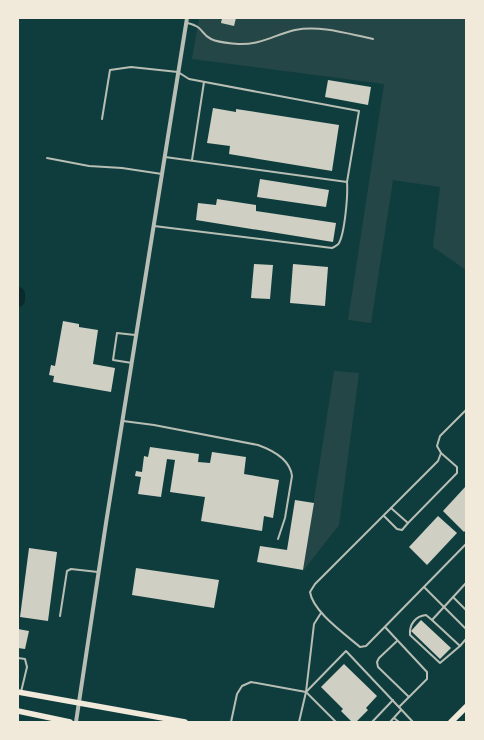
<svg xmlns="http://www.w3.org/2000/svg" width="484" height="740" viewBox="0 0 484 740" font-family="'Roboto Condensed',sans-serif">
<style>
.green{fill:#244646}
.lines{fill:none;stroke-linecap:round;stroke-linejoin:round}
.river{stroke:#0a2a2b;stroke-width:14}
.building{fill:#cfcfc3}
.service{stroke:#b8beb3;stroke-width:2}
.minor{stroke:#b8beb3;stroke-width:4}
.secondary{stroke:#f1e9da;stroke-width:5.5}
.primary{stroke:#f1e9da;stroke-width:6}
</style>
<rect width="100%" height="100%" fill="#0f3d3e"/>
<g class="green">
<path d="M 199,18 L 466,18 L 466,270 L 433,247 L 440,187 L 393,180 L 371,323 L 348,320 L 384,84 L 192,59 Z"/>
<path d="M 334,371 L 359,373 L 339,525 L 303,571 Z"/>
</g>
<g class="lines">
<path class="river" d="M 18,294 L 18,300"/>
</g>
<g class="building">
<path d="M 222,18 L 236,18 L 234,26 L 221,23 Z"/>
<path d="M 328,80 L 371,87 L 368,105 L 325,97 Z"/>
<path d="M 213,108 L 236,112 L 236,109 L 339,125 L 332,171 L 229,154 L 230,146 L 207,143 Z"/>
<path d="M 260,179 L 329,190 L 326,207 L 257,197 Z"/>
<path d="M 217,199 L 256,205 L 256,211 L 336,223 L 333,242 L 196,220 L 198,203 L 216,205 Z"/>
<path d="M 254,264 L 273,265 L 270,299 L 251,298 Z"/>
<path d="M 293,264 L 328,267 L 325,306 L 290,303 Z"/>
<path d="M 63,321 L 79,324 L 79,327 L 98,330 L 93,364 L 115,368 L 111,392 L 53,382 L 54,376 L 49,375 L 51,365 L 55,366 Z"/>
<path d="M 150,447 L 199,454 L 198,462 L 210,463 L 212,452 L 246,457 L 244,474 L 279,480 L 273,518 L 264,516 L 262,531 L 201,521 L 205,497 L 170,492 L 175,460 L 167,459 L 161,497 L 138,494 L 141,477 L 135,476 L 136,471 L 142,472 L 144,456 L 148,457 Z"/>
<path d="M 466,486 L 466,530 L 464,532 L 443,511 Z"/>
<path d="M 295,500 L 314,503 L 303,570 L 257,562 L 260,546 L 287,550 Z"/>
<path d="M 438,516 L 457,533 L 427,565 L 409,547 Z"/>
<path d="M 29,548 L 57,552 L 48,621 L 20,617 Z"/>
<path d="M 136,568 L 219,580 L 214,608 L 132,595 Z"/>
<path d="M 421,620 L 451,648 L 440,659 L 411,631 Z"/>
<path d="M 18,629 L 29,631 L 25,649 L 18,648 Z"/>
<path d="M 344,664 L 377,696 L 366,708 L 368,710 L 356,722 L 352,722 L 341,711 L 343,709 L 321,687 Z"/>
</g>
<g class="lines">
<g class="service">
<path d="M 187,23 C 205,27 199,33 211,39 C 219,43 230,43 238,44 C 261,45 274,35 295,30 C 321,25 348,34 373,39"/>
<path d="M 102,119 L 110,70 L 131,67 L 178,72 L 189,79 L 359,111 L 347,182 L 165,157"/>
<path d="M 47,158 L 89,166 L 122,168 L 162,174"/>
<path d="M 192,160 L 204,82"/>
<path d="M 154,226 L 332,248 C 334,247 338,245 339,243 C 345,232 348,194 347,182"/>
<path d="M 132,363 L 113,360 L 117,333 L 135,335"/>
<path d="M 466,410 L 440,436 L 437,446 L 441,453 L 438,461 L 315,584 L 310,592 C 313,612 345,634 360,647 L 366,646 L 466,544"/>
<path d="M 123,421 L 154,425 L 258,445 C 272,450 290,459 292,476 L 285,518 L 278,539"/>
<path d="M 391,508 L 408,523 L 457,473 L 457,467 L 441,453"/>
<path d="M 384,516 L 397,529 L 402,530 L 408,523"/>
<path d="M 466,583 L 432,620 L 460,646 L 466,639"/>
<path d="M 424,587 L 466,629"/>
<path d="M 453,597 L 466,610"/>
<path d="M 60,616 L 67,571 L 71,569 L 98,572"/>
<path d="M 432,620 L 426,615 C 416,616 409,624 410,635 L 440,663 L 460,646"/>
<path d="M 385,627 L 427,672 L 427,679 L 399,707"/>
<path d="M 397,641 L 379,658 L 377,662 L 378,667 L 409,697"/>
<path d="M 18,658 L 25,659 L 27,667 L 21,692"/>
<path d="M 306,692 L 336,722"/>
<path d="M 394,718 L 399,722"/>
<path d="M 231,722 L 237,694 L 242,686 L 251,682 L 306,692 L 346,651 L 413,722"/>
<path d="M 299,722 L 306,692 L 314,624 L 321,613"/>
<path d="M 372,722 L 393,700"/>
<path d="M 390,722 L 401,710"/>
</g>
<path class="minor" d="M 76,722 L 106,523 L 187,18"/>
<g class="secondary">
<path d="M 18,692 L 185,722"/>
<path d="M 18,711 L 70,722"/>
</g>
<path class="primary" d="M 451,722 L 466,707"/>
</g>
<rect width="484" height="740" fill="none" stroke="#f1e9da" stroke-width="38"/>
</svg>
